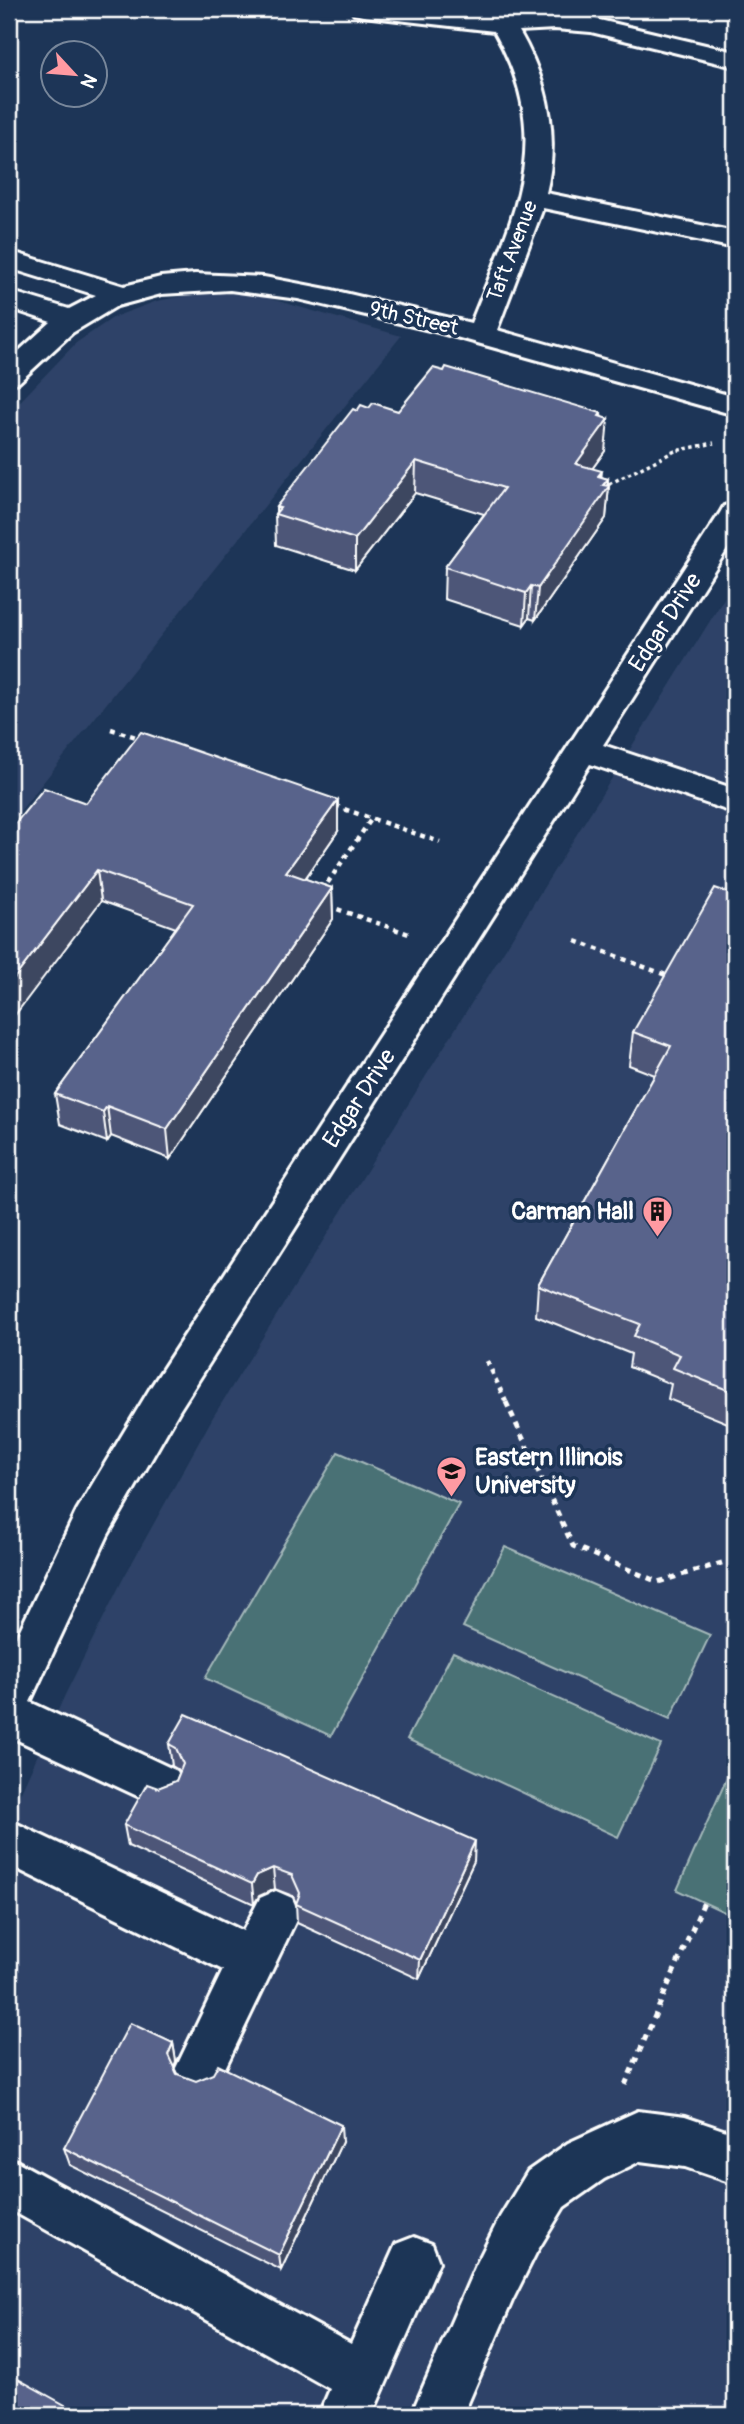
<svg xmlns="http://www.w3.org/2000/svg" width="744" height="2424" viewBox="0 0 744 2424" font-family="Pangolin,sans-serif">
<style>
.built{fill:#2f4367}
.green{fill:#497175;stroke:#a4b8ba;stroke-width:2}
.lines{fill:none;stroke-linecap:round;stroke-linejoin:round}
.minor-casing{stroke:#fff;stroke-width:6}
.path-far2{stroke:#fff;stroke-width:3.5;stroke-dasharray:3.5 3.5;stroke-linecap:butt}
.path-far1{stroke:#fff;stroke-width:4.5;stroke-dasharray:5 5;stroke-linecap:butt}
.path{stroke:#fff;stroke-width:5;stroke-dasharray:6 6;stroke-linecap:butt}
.minor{fill:#1d3557;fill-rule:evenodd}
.wall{fill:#4d5678;stroke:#fff;stroke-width:2}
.shaded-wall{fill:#3e4661;stroke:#fff;stroke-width:2}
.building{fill:#59648b;stroke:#fff;stroke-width:2}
.labels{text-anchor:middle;stroke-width:7;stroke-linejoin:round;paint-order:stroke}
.far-street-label{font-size:21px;fill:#fff;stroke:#1d3557}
.street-label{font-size:24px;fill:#fff;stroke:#1d3557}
.poi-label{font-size:24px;font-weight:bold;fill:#fff;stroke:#1d3557;text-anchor:end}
</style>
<rect width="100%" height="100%" fill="#1d3557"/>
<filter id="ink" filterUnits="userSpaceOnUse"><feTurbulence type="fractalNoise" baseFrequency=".0143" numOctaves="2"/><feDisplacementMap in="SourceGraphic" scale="14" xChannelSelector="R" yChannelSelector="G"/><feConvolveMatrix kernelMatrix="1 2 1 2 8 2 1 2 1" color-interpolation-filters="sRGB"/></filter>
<g filter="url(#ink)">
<g class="built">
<path d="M 204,292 L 250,293 L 401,336 L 9,825 L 9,413 L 76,343 L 114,317 L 157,301 Z"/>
<path d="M 735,581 L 735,2415 L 9,2415 L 9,1818 L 65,1695 L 123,1579 L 213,1417 Z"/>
</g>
<g class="green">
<path d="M 338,1452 L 459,1504 L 331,1736 L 205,1678 Z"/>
<path d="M 505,1547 L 710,1635 L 670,1719 L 463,1627 Z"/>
<path d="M 453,1652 L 661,1745 L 618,1837 L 407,1739 Z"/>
<path d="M 735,1760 L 735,1917 L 677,1890 Z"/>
</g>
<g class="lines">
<defs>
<g id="minor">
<path d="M 351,9 L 429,9 L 485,15 L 482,9 L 506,9 L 510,16 L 555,15 L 591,18 L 735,52 L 735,67 L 591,32 L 555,29 L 519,31 C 548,81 560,135 546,193 L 735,232 L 735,248 L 543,208 L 497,330 L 735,397 L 735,415 L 438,332 L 298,299 L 230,290 L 161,294 L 117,306 L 72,333 L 19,382 L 9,385 L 9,360 L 51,322 L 9,308 L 9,291 L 69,309 L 96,295 L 9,268 L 9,251 L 124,286 L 161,277 L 195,274 L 264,277 L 332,290 L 471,323 C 513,217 557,141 494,31 L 363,16 L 354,14 Z"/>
<path d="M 735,503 L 735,537 L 603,745 L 735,789 L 735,813 L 590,764 L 179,1411 L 108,1535 L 30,1702 L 177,1771 L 184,1786 L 177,1801 L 161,1807 L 9,1736 L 9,1653 L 77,1510 L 151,1387 L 720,513 L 724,506 Z"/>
<path d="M 9,1820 L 243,1931 L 260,1898 L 276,1891 L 292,1898 L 299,1914 L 215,2089 L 198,2096 L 181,2089 L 174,2072 L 223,1970 L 9,1865 Z"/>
<path d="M 638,2111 L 685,2117 L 735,2134 L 735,2184 L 685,2167 L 640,2161 L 604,2179 L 564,2207 L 536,2253 L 512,2301 L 463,2415 L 411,2415 L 476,2265 L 500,2217 L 528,2171 L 568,2143 Z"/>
<path d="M 9,2157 L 351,2344 L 396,2244 L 414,2237 L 432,2244 L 439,2262 L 372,2415 L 319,2415 L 330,2389 L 9,2209 Z"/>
</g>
</defs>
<use href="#minor" class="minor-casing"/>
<path class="path-far2" d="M 603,487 L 675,451 L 714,443"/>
<g class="path-far1">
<path d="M 111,729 L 142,739"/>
<path d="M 335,806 L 440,842"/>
<path d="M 322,891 L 372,818"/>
<path d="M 330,904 L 331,907 L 409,934"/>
<path d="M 576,941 L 671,977"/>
<path d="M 487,1361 L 507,1404"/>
</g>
<g class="path">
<path d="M 506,1402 L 573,1546 L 658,1582 L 735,1559"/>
<path d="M 625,2085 L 704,1902"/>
</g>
<use href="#minor" class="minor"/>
</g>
<g class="wall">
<path d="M 369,408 L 398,411 L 601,413 L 605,451 L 592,469 L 601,477 L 608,479 L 608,486 L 609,486 L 606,518 L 535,620 L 529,618 L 524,625 L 444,599 L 445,567 L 484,514 L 415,493 L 355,570 L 276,545 L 275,514 L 276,512 L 276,507 L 357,411 Z"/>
<path d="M 86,803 L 338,831 L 305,879 L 332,888 L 333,919 L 170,1159 L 111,1136 L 107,1142 L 60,1124 L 55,1094 L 176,928 L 101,901 Z"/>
<path d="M 735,895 L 735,1426 L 668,1399 L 671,1384 L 629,1367 L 631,1354 L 536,1316 L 538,1285 L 655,1075 L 629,1065 L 633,1032 Z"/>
<path d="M 169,1744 L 474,1861 L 419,1979 L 297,1923 L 296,1903 L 293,1896 L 275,1889 L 259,1896 L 254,1904 L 128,1846 L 124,1825 L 158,1788 L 176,1781 L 180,1771 L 172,1766 Z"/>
<path d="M 173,2043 L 176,2061 L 174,2068 L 177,2074 L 342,2142 L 281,2270 L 70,2165 L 64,2148 Z"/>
</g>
<g class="shaded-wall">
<path d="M 601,413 L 600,430 L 608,419 L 605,451 L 573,495 L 576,464 Z"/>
<path d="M 416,461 L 415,493 L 355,570 L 355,539 Z"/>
<path d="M 602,471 L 599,500 L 603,485 L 608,479 L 607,488 L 609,486 L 606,518 L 535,620 L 538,588 Z"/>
<path d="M 531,586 L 529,618 L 524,625 L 526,593 Z"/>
<path d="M 338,800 L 338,831 L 288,903 L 286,872 Z"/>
<path d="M 97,870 L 101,901 L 9,1023 L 9,985 Z"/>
<path d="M 332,888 L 333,919 L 170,1159 L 167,1129 Z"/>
<path d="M 107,1106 L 111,1136 L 107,1142 L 103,1112 Z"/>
<path d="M 475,1841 L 474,1861 L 419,1979 L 420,1960 Z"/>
<path d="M 273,1868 L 275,1889 L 259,1896 L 254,1904 L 252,1884 L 257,1875 Z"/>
<path d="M 173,2043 L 176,2061 L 172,2073 L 168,2055 Z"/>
<path d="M 341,2125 L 342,2142 L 281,2270 L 279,2255 Z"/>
</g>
<g class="building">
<path d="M 446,367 L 601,413 L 599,416 L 608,419 L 576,464 L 602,471 L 598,476 L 608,479 L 603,485 L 609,486 L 538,588 L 531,586 L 526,593 L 445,567 L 504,488 L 416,461 L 355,539 L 275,514 L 280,508 L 276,507 L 353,409 L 357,411 L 361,405 L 369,408 L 373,403 L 398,411 L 433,368 L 444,371 Z"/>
<path d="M 141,732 L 338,800 L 286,872 L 332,888 L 167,1129 L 107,1106 L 103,1112 L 55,1094 L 193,904 L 97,870 L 9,985 L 9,831 L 44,788 L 86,803 Z"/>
<path d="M 715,888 L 735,895 L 735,1393 L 673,1368 L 680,1355 L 634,1336 L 640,1324 L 538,1285 L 671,1046 L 633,1032 Z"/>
<path d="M 186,1714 L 475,1841 L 420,1960 L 296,1904 L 300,1893 L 292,1875 L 273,1868 L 257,1875 L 252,1884 L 124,1825 L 147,1784 L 158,1788 L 176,1781 L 183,1764 L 176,1748 L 169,1744 Z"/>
<path d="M 130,2023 L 173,2043 L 168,2055 L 177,2074 L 196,2081 L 213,2074 L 218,2065 L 341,2125 L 279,2255 L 64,2148 Z"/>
<path d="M 9,2374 L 83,2415 L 9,2415 Z"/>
</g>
</g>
<defs>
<symbol id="building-pin" viewBox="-11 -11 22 30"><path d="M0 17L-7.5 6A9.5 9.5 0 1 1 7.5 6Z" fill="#ff9aa2" stroke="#1d3557"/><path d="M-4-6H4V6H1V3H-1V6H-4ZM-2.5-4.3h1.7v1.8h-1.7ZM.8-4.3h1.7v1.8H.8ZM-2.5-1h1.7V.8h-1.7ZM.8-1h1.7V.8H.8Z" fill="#111"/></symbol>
<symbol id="university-pin" viewBox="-11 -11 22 30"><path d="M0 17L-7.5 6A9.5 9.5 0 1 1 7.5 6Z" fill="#ff9aa2" stroke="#1d3557"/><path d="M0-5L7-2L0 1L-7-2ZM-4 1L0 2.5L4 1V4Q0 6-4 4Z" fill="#111"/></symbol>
</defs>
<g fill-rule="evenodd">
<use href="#building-pin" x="640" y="1194" width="35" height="47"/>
<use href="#university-pin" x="434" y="1454" width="35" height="47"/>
</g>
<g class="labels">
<g class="far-street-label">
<text transform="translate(512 251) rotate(-69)" y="7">Taft Avenue</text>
<text transform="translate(414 318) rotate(13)" y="7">9th Street</text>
</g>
<g class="street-label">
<text transform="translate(665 622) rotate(-57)" y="8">Edgar Drive</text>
<text transform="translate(359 1098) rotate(-57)" y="8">Edgar Drive</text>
</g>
<g class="poi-label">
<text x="634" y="1219">Carman Hall</text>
<text x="475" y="1465" text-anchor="start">Eastern Illinois<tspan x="475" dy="28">University</tspan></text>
</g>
</g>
<rect width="744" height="2424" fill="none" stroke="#1d3557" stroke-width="35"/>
<rect x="18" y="18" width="709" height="2389" fill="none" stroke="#fff" stroke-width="2.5" filter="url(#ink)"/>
<g transform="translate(74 74) rotate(116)"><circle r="33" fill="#1d3557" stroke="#77869a" stroke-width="2"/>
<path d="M0-5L12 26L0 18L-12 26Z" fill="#ff9aa2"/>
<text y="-10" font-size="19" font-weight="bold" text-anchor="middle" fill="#ffffff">N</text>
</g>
</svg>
